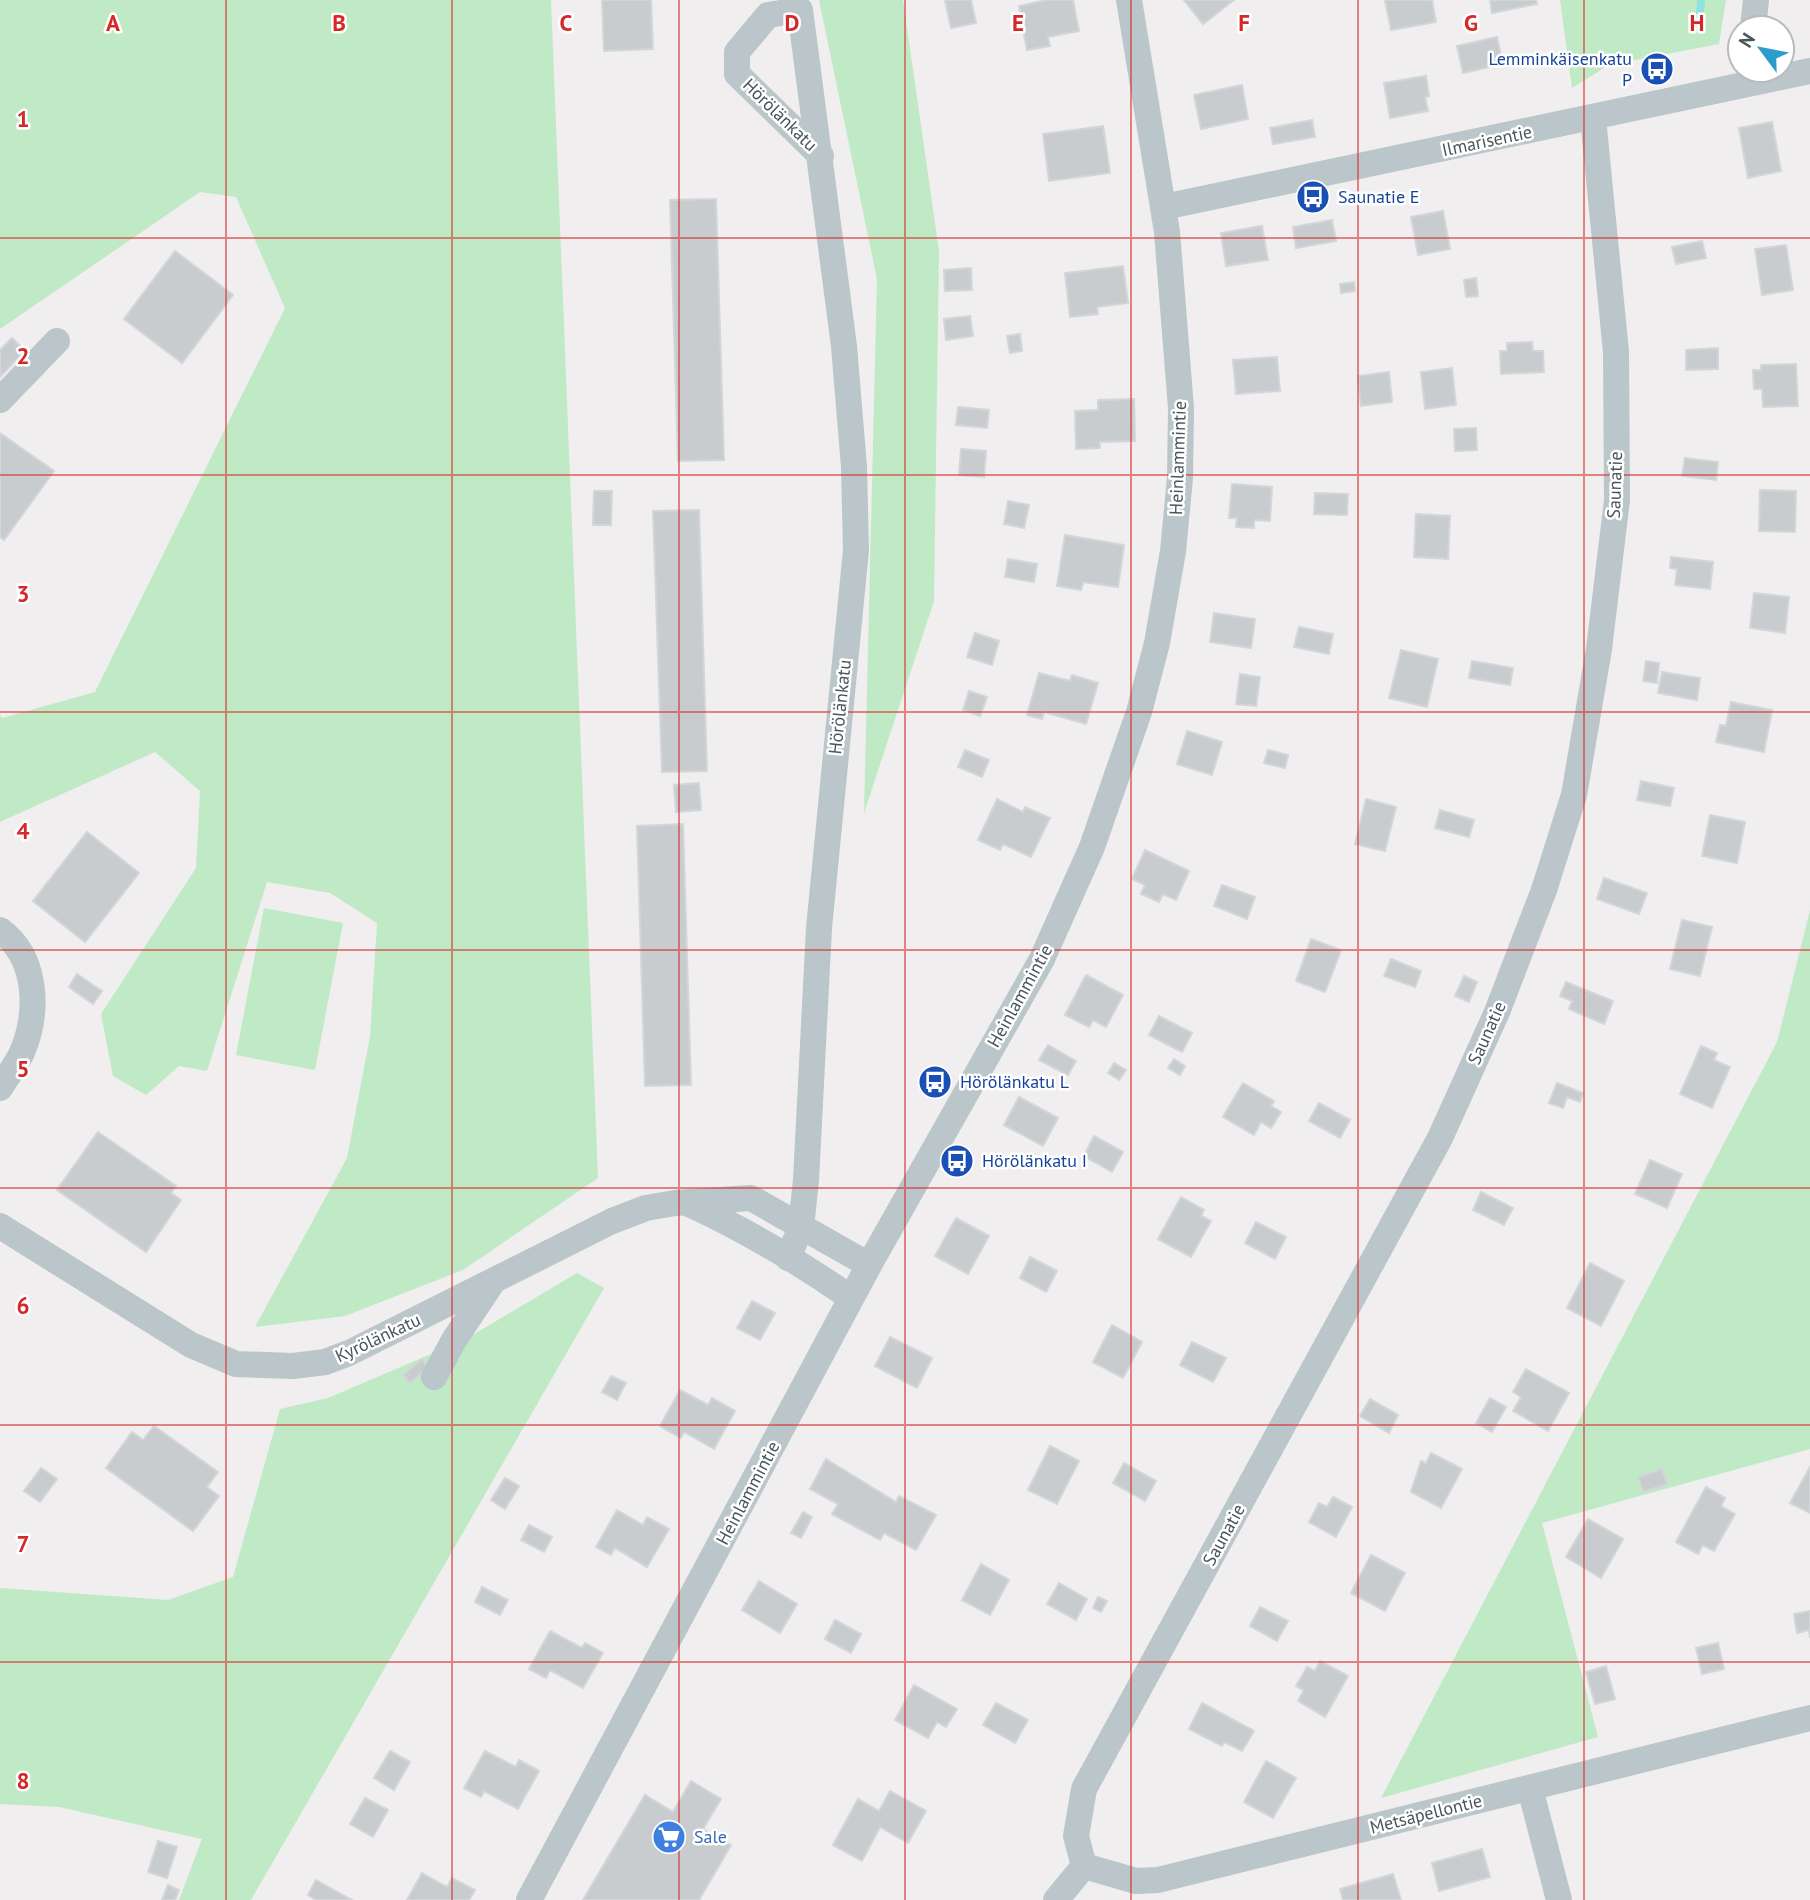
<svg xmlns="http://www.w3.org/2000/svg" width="1810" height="1900" viewBox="0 0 1810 1900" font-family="'PT Sans',sans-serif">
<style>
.green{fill:#c0eac5}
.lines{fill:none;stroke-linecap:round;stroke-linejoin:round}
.stream{stroke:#91e2dd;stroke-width:8}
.building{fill:#c8cccf;stroke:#d2d6d8;stroke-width:2}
.minor{stroke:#bac6c9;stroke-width:26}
.grid{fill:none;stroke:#d62828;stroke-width:2;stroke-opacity:0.55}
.labels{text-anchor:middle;stroke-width:5;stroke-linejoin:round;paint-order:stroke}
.transit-label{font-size:18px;fill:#164399;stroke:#fff;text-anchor:start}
.street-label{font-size:18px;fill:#485559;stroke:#fff}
.shop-label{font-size:18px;fill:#366cbe;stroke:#fff;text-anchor:start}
.grid-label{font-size:23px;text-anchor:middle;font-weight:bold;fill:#d62828;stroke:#fff;stroke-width:5;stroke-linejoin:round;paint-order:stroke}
</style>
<rect width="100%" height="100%" fill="#f0eeee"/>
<g class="green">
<path d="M 0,0 L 551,0 L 598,1178 L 463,1270 L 345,1316 L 255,1327 L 347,1158 L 370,1036 L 377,923 L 330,893 L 267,882 L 207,1071 L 179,1066 L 146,1095 L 113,1076 L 101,1014 L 196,868 L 200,791 L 155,752 L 0,822 L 0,714 L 2,718 L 95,692 L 285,308 L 236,197 L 200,192 L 0,329 Z"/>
<path d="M 819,0 L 903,0 L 939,251 L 934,601 L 864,813 L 877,279 Z"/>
<path d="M 1560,0 L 1726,0 L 1719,44 L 1609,65 L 1572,88 Z"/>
<path d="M 264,908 L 343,923 L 315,1070 L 236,1055 Z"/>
<path d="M 1810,910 L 1810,1449 L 1542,1523 L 1598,1737 L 1381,1798 L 1777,1042 Z"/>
<path d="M 577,1273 L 604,1288 L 251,1900 L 179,1900 L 202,1839 L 59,1807 L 0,1804 L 0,1588 L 168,1600 L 233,1577 L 280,1409 L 328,1398 L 466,1339 Z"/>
</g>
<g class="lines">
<path class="stream" d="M 1699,21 L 1701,0"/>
</g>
<g class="building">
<path d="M 602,0 L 651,0 L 653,49 L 604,51 Z"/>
<path d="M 945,0 L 971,0 L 976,23 L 951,28 Z"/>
<path d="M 1047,0 L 1073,0 L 1079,31 L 1048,37 L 1050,46 L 1027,50 L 1019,6 Z"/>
<path d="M 1184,0 L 1234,0 L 1203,24 Z"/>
<path d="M 1385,0 L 1432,0 L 1436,22 L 1391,30 Z"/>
<path d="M 1490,0 L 1536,0 L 1537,4 L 1492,13 Z"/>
<path d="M 1497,37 L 1503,64 L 1463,73 L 1457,46 Z"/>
<path d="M 1426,76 L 1429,96 L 1425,97 L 1428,111 L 1390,118 L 1384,83 Z"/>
<path d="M 1242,85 L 1248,119 L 1201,129 L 1194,95 Z"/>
<path d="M 1312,120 L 1315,137 L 1273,144 L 1270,128 Z"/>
<path d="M 1772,122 L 1781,171 L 1748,178 L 1739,128 Z"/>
<path d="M 1103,126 L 1110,173 L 1049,181 L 1043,134 Z"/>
<path d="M 716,199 L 724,460 L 678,461 L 670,200 Z"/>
<path d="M 1443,211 L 1450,249 L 1418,255 L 1411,217 Z"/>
<path d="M 1332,220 L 1336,241 L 1296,248 L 1293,227 Z"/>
<path d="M 1262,226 L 1268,260 L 1226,266 L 1221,233 Z"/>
<path d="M 1702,241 L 1706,258 L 1676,264 L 1672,247 Z"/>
<path d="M 1786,245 L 1793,290 L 1762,295 L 1755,249 Z"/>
<path d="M 175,251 L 233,295 L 182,363 L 124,319 Z"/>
<path d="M 1123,266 L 1128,303 L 1097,307 L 1098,314 L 1070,317 L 1065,273 Z"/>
<path d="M 971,268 L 972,290 L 945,291 L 944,270 Z"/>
<path d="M 1476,278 L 1478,296 L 1466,297 L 1464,280 Z"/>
<path d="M 1354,282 L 1355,291 L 1341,293 L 1340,284 Z"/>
<path d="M 970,316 L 973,336 L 946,340 L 944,319 Z"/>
<path d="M 1020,334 L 1022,351 L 1010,353 L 1007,336 Z"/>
<path d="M 12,338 L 25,351 L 0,377 L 0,350 Z"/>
<path d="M 1532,342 L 1533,351 L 1543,351 L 1544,372 L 1501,374 L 1500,351 L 1507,351 L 1507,343 Z"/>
<path d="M 1718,348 L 1718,369 L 1686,370 L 1686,350 Z"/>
<path d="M 1277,357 L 1280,391 L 1236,394 L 1233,360 Z"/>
<path d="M 1796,364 L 1798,406 L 1763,407 L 1762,389 L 1754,389 L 1753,370 L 1761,370 L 1761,365 Z"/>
<path d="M 1452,368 L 1456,405 L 1425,409 L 1421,372 Z"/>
<path d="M 1389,372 L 1392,402 L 1361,406 L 1358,376 Z"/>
<path d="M 1134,399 L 1135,441 L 1100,442 L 1100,448 L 1076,449 L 1075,411 L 1098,410 L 1098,400 Z"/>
<path d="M 958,407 L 989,410 L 987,428 L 956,425 Z"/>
<path d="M 1476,428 L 1477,450 L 1455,451 L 1454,429 Z"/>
<path d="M 0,433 L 54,471 L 4,540 L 0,537 Z"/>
<path d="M 961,449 L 986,451 L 984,477 L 959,475 Z"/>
<path d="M 1685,458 L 1718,462 L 1716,480 L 1682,476 Z"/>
<path d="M 1232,484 L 1272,487 L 1270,521 L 1254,520 L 1254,528 L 1236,527 L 1237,518 L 1229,518 Z"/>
<path d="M 1760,490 L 1796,491 L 1795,532 L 1759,531 Z"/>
<path d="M 594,491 L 612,491 L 611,525 L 593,525 Z"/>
<path d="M 1315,493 L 1348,494 L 1347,515 L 1314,514 Z"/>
<path d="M 1008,501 L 1029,505 L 1024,528 L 1004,524 Z"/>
<path d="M 699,510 L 707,771 L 662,772 L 653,511 Z"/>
<path d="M 1416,514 L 1450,516 L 1448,559 L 1414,557 Z"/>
<path d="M 1065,535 L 1124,545 L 1118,587 L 1083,582 L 1081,590 L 1057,586 Z"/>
<path d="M 1671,557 L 1713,562 L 1710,589 L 1675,585 L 1677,569 L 1670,568 Z"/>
<path d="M 1008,559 L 1037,564 L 1034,582 L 1005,577 Z"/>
<path d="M 1754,593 L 1789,597 L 1785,633 L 1750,628 Z"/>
<path d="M 1214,613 L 1255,619 L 1251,648 L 1210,642 Z"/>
<path d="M 1299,627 L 1333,634 L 1329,654 L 1294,647 Z"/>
<path d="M 975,633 L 999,641 L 992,665 L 967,657 Z"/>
<path d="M 1401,650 L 1438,659 L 1427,707 L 1389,698 Z"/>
<path d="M 1472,661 L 1513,668 L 1510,685 L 1469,678 Z"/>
<path d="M 1646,661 L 1659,663 L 1657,683 L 1643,681 Z"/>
<path d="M 1662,672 L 1700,678 L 1697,700 L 1658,693 Z"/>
<path d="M 1039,673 L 1070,681 L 1072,675 L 1098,683 L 1086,724 L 1044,712 L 1042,719 L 1027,715 Z"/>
<path d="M 1240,674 L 1260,677 L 1256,706 L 1236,704 Z"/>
<path d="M 969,691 L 987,697 L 980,716 L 963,710 Z"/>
<path d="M 1731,702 L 1772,710 L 1764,752 L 1716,742 L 1720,725 L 1726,726 Z"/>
<path d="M 1187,731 L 1222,742 L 1212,775 L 1177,764 Z"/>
<path d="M 965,750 L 989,760 L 982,777 L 958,767 Z"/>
<path d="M 1268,750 L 1288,755 L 1285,768 L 1264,763 Z"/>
<path d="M 1641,781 L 1674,788 L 1670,806 L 1637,800 Z"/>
<path d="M 699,783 L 701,810 L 676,812 L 674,785 Z"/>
<path d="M 997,799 L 1023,812 L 1025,807 L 1050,818 L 1031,857 L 1003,844 L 1000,850 L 978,840 Z"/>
<path d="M 1366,799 L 1396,807 L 1385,851 L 1355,844 Z"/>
<path d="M 1440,810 L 1474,820 L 1469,837 L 1435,828 Z"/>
<path d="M 1710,815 L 1745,822 L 1737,863 L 1702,856 Z"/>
<path d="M 683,824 L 691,1085 L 645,1086 L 637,826 Z"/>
<path d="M 87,832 L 139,873 L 85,942 L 33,901 Z"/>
<path d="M 1145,850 L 1189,871 L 1176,900 L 1163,894 L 1159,902 L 1141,894 L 1145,885 L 1132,879 Z"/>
<path d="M 1604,878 L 1647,893 L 1639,914 L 1597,899 Z"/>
<path d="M 1222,885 L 1255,897 L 1247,919 L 1214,906 Z"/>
<path d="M 1682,920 L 1712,927 L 1700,976 L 1670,969 Z"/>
<path d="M 1311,939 L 1341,950 L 1325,992 L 1296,981 Z"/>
<path d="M 1391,959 L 1421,971 L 1415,987 L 1384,976 Z"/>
<path d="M 77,974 L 102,991 L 93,1004 L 69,987 Z"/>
<path d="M 1086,975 L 1123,995 L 1106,1027 L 1093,1020 L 1089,1027 L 1065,1015 Z"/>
<path d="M 1464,976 L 1477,982 L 1469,1002 L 1455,996 Z"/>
<path d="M 1566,982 L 1613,1001 L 1604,1024 L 1569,1009 L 1572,1001 L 1560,996 Z"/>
<path d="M 1159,1016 L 1192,1033 L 1182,1052 L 1149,1035 Z"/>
<path d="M 1048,1045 L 1076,1061 L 1068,1075 L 1039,1060 Z"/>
<path d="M 1701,1046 L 1717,1053 L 1714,1060 L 1730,1067 L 1712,1108 L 1680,1094 Z"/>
<path d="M 1174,1059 L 1185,1066 L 1180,1075 L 1168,1068 Z"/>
<path d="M 1114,1063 L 1126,1070 L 1119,1080 L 1108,1073 Z"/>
<path d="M 1243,1083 L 1274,1101 L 1271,1106 L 1281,1112 L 1271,1128 L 1261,1122 L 1254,1135 L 1223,1117 Z"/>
<path d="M 1557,1083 L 1583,1093 L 1580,1102 L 1567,1097 L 1563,1108 L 1549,1103 Z"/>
<path d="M 1019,1097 L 1058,1118 L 1043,1146 L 1004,1125 Z"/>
<path d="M 1319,1103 L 1350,1120 L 1340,1138 L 1309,1121 Z"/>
<path d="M 98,1132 L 176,1186 L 171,1193 L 181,1200 L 146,1252 L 57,1190 Z"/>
<path d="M 1094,1136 L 1123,1152 L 1112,1172 L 1084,1156 Z"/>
<path d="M 1650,1160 L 1682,1174 L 1667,1208 L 1635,1194 Z"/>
<path d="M 1481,1192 L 1513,1208 L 1504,1225 L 1473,1210 Z"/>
<path d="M 1181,1197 L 1204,1210 L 1201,1216 L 1211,1221 L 1191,1257 L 1158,1239 Z"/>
<path d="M 956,1218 L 989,1236 L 968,1274 L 935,1256 Z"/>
<path d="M 1256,1222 L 1286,1237 L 1275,1259 L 1245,1243 Z"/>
<path d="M 1030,1257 L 1057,1271 L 1046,1292 L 1020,1278 Z"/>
<path d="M 1590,1263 L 1624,1281 L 1601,1326 L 1567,1308 Z"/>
<path d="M 752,1301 L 775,1313 L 760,1340 L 737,1328 Z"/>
<path d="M 1112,1325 L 1142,1342 L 1123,1378 L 1093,1362 Z"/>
<path d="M 890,1337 L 932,1358 L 917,1388 L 875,1366 Z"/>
<path d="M 1192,1342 L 1226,1358 L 1213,1382 L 1180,1365 Z"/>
<path d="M 422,1359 L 428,1367 L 410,1383 L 403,1375 Z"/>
<path d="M 1526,1369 L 1569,1393 L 1548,1431 L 1513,1411 L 1521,1397 L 1513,1392 Z"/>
<path d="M 611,1376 L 626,1383 L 617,1400 L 602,1392 Z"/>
<path d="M 680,1390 L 708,1405 L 712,1398 L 735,1411 L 714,1449 L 684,1432 L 681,1438 L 660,1426 Z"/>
<path d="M 1490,1398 L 1506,1407 L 1492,1432 L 1476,1423 Z"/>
<path d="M 1370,1399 L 1398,1415 L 1389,1433 L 1360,1416 Z"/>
<path d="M 154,1426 L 218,1472 L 207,1487 L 219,1496 L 193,1531 L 106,1468 L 132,1432 L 143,1440 Z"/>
<path d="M 1050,1446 L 1079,1461 L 1057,1504 L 1028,1490 Z"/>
<path d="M 1431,1453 L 1462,1469 L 1441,1508 L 1411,1492 L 1421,1461 L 1426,1463 Z"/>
<path d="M 826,1459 L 896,1502 L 899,1496 L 936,1515 L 916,1550 L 884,1533 L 880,1540 L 832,1514 L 838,1504 L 810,1489 Z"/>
<path d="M 1124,1463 L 1156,1481 L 1145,1501 L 1113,1483 Z"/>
<path d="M 1810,1467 L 1810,1513 L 1790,1503 Z"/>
<path d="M 41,1468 L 57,1479 L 40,1502 L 24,1491 Z"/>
<path d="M 1662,1469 L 1667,1484 L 1643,1492 L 1638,1477 Z"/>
<path d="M 505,1478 L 519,1486 L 505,1509 L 491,1500 Z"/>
<path d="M 1706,1487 L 1725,1498 L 1721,1506 L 1735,1514 L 1714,1551 L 1703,1545 L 1698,1554 L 1676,1542 Z"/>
<path d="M 1333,1497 L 1352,1507 L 1336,1537 L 1309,1522 L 1319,1503 L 1327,1507 Z"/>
<path d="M 617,1510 L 643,1525 L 647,1517 L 669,1529 L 647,1567 L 615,1548 L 611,1555 L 596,1547 Z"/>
<path d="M 803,1512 L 812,1517 L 801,1538 L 791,1533 Z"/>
<path d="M 1588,1519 L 1623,1539 L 1601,1578 L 1566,1557 Z"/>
<path d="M 529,1525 L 552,1537 L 544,1552 L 521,1540 Z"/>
<path d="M 1371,1555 L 1405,1573 L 1385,1611 L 1351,1593 Z"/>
<path d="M 981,1564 L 1009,1580 L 990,1615 L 962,1600 Z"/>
<path d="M 759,1581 L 797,1604 L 780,1633 L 742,1610 Z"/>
<path d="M 1059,1583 L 1087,1599 L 1076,1620 L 1047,1604 Z"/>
<path d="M 482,1587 L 508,1600 L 500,1615 L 475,1602 Z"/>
<path d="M 1098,1597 L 1107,1601 L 1101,1612 L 1093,1608 Z"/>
<path d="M 1260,1607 L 1288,1621 L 1277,1641 L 1250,1626 Z"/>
<path d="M 1810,1611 L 1810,1638 L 1809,1630 L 1797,1633 L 1794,1614 Z"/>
<path d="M 835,1620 L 861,1634 L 851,1653 L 825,1639 Z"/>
<path d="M 550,1631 L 582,1648 L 585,1643 L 603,1653 L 583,1688 L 550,1670 L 546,1678 L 529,1669 Z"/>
<path d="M 1718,1643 L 1724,1669 L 1702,1674 L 1696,1648 Z"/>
<path d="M 1320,1661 L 1348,1676 L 1325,1717 L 1298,1701 L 1304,1690 L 1296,1686 L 1307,1667 L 1315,1671 Z"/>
<path d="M 1606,1666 L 1615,1699 L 1595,1704 L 1586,1672 Z"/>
<path d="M 914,1685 L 957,1709 L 946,1727 L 937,1722 L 928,1738 L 895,1720 Z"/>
<path d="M 996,1703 L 1028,1720 L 1015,1743 L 983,1725 Z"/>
<path d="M 1202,1703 L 1254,1731 L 1242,1751 L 1224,1742 L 1222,1746 L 1189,1729 Z"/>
<path d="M 390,1751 L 410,1762 L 394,1790 L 374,1778 Z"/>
<path d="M 485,1751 L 516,1767 L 519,1760 L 539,1771 L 518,1809 L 484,1791 L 481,1797 L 464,1788 Z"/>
<path d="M 1266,1761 L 1296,1778 L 1273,1818 L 1244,1802 Z"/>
<path d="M 691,1781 L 721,1799 L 703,1829 L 731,1845 L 699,1900 L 583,1900 L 645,1795 L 673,1812 Z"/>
<path d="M 890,1791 L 926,1811 L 908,1843 L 880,1827 L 862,1861 L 833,1845 L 858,1799 L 879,1811 Z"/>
<path d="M 365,1798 L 388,1810 L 373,1837 L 350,1824 Z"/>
<path d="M 158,1841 L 177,1847 L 167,1878 L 148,1872 Z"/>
<path d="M 1482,1849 L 1490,1877 L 1439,1891 L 1432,1863 Z"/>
<path d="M 422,1873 L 447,1887 L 452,1878 L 475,1890 L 469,1900 L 407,1900 Z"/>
<path d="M 1393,1874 L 1401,1900 L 1343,1900 L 1340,1889 Z"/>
<path d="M 316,1880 L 352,1900 L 316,1900 L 308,1895 Z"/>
<path d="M 168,1885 L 179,1890 L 175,1900 L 162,1900 Z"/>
</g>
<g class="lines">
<g class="minor">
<path d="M 1753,28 L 1756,0"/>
<path d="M 1164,207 L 1810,71"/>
<path d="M 0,400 L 57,341"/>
<path d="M 0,930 C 37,957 39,1010 23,1050 C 18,1063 7,1076 0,1088"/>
<path d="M 689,1204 C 746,1230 799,1262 851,1298"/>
<path d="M 0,1226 L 191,1345 L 236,1364 L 293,1366 L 325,1362 L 349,1353 L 612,1221 L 646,1208 L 675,1203 L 751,1198 L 869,1265"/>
<path d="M 788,1258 L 801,1227 L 806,1180 L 819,928 L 856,550 L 854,467 L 844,346 L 800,10 L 768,15 L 737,52 L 737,74 L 821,156"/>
<path d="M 434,1377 L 454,1340 L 490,1286"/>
<path d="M 1530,1788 L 1559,1900"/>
<path d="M 1084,1866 L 1076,1836 L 1084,1789 L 1440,1138 L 1497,1012 L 1544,890 L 1574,795 L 1599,649 L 1617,500 L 1616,352 L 1593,118"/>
<path d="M 529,1900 L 869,1265 L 1042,959 L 1092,847 L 1139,712 L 1157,643 L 1173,551 L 1180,478 L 1181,408 L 1167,232 L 1129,0"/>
<path d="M 1056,1900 L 1084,1866 L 1136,1881 L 1158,1880 L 1810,1718"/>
</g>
</g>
<path class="grid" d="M 226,0 L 226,1900M 452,0 L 452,1900M 679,0 L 679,1900M 905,0 L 905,1900M 1131,0 L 1131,1900M 1358,0 L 1358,1900M 1584,0 L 1584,1900M 0,238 L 1810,238M 0,475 L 1810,475M 0,712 L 1810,712M 0,950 L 1810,950M 0,1188 L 1810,1188M 0,1425 L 1810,1425M 0,1662 L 1810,1662"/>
<defs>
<symbol id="bus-disc" viewBox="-11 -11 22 22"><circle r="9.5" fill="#1a4fb4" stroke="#fff"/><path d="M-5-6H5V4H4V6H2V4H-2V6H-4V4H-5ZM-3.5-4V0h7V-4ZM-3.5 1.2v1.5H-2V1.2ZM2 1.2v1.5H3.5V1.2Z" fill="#fff"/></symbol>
<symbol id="supermarket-disc" viewBox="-11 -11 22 22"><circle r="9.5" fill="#3f7fe0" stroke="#fff"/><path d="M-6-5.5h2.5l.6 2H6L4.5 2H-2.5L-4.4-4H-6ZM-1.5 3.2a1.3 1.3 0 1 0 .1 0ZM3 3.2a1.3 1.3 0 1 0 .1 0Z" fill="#fff"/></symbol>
</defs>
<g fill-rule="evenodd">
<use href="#bus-disc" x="1638" y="50" width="38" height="38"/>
<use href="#bus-disc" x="1294" y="178" width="38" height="38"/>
<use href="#bus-disc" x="916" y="1063" width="38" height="38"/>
<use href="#bus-disc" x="938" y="1142" width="38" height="38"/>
<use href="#supermarket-disc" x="650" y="1818" width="38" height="38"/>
</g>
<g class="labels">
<g class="transit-label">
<text x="1632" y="65" text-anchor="end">Lemminkäisenkatu<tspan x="1632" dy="21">P</tspan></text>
<text x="1338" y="203">Saunatie E</text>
<text x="960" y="1088">Hörölänkatu L</text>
<text x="982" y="1167">Hörölänkatu I</text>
</g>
<g class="street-label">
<text transform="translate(780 115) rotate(44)" y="6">Hörölänkatu</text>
<text transform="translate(1487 141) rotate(-12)" y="6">Ilmarisentie</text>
<text transform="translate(1178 458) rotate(-88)" y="6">Heinlammintie</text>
<text transform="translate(1615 485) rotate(-88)" y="6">Saunatie</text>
<text transform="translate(840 707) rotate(-84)" y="6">Hörölänkatu</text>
<text transform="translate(1020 996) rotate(-61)" y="6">Heinlammintie</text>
<text transform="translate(1487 1033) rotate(-66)" y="6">Saunatie</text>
<text transform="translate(378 1338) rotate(-25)" y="6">Kyrölänkatu</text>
<text transform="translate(748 1493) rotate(-62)" y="6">Heinlammintie</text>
<text transform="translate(1224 1535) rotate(-61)" y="6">Saunatie</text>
<text transform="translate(1426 1814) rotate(-14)" y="6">Metsäpellontie</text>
</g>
<g class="shop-label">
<text x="694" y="1843">Sale</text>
</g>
</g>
<g class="grid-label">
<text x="113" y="31">A</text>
<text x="339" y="31">B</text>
<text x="566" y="31">C</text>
<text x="792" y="31">D</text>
<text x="1018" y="31">E</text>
<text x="1244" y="31">F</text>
<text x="1471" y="31">G</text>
<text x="1697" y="31">H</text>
<text x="23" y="127">1</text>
<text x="23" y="364">2</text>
<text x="23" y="602">3</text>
<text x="23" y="839">4</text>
<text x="23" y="1077">5</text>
<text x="23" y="1314">6</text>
<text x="23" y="1552">7</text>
<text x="23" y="1789">8</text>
</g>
<g transform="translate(1761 49) rotate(302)"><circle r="33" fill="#ffffff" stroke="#b6bbbd" stroke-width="2"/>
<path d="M0-5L12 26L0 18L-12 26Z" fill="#2b9dcd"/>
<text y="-10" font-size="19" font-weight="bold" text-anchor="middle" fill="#485559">N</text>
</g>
</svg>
